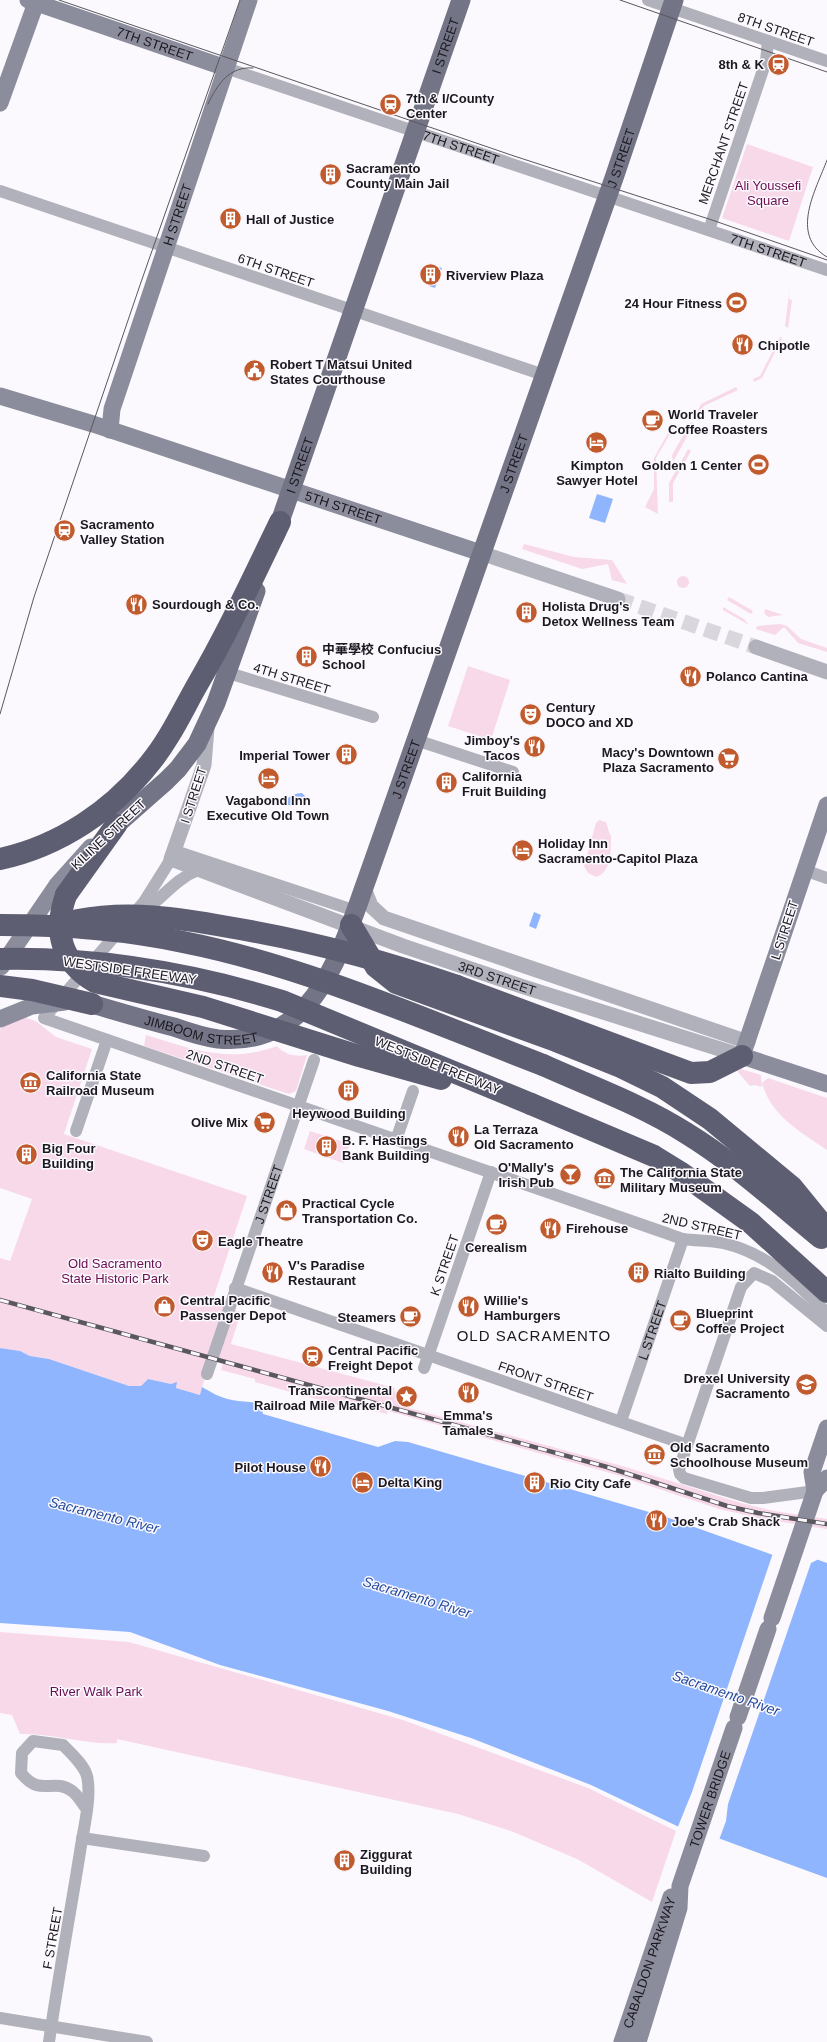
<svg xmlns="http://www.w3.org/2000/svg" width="827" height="2042" viewBox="0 0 827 2042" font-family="Arial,'Noto Sans SC',sans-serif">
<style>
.green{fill:#f8d9ea}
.water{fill:#8eb5fd}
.pier{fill:#fbf9fe}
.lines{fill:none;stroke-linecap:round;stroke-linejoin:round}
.tertiary-tunnel{stroke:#d9d7dd;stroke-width:15;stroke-dasharray:15 8;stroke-linecap:butt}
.minor{stroke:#b0b1bb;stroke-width:12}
.tertiary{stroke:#b0b1bb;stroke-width:15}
.secondary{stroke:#8c8d9c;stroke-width:17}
.primary{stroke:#737485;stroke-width:19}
.motorway{stroke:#5d5e72;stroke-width:22}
.tram{stroke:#5a575e;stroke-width:1}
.rail-casing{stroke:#5a575e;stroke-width:4.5}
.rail{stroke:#fbf9fe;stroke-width:3;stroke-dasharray:9;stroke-linecap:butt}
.secondary-bridge{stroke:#8c8d9c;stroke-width:17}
.motorway-bridge{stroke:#5d5e72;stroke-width:22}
.labels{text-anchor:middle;stroke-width:3;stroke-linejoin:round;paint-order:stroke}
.street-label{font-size:13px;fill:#1b1820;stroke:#fbf9fe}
.poi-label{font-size:13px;font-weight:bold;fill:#1b1820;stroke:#fbf9fe;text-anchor:start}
.park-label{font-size:13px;fill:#6a0c50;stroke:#fbf9fe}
.water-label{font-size:14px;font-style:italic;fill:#234b9e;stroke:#fbf9fe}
.quarter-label{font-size:15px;letter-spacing:1px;fill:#1b1820;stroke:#fbf9fe}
</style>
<rect width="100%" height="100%" fill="#fbf9fe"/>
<g class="green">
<path d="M 747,144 L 813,167 L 789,241 L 722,218 Z"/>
<path d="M 790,286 L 789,299 L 792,300 L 788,328 L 785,326 Z"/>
<path d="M 780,337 L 782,338 L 762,378 L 754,382 L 753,379 L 760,376 Z"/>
<path d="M 736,387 L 738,390 L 704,406 L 700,413 L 697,412 L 701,404 Z"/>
<path d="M 691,422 L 694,424 L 673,462 L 672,455 Z"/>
<path d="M 672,426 L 674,427 L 656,458 L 658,514 L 645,507 L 654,489 L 654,458 Z"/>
<path d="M 688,449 L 691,451 L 673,483 L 673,502 L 669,502 L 669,483 Z"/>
<path d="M 524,544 L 574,557 L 612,560 L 627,584 L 612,580 L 608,564 L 582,569 L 522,549 Z"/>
<circle cx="683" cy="582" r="6"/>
<path d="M 729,597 L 753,611 L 751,614 L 727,600 Z"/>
<path d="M 723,607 L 744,619 L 749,625 L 723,610 Z"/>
<path d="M 765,609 L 783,615 L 768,617 L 764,613 Z"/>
<path d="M 780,624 L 787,626 L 801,639 L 827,648 L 827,652 L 798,643 L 784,627 L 775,635 L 756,629 L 757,626 Z"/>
<path d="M 468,666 L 510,680 L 491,740 L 448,726 Z"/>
<path d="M 599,820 L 606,822 L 610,835 L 611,835 C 611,848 612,873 596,877 L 588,873 L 584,866 L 596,823 Z"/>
<path d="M 0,1010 L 30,1019 L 37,1022 L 56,1037 L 92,1049 L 64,1134 L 247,1196 L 212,1302 L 241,1312 L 231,1344 L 395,1388 L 394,1391 L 406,1396 L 402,1406 L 626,1467 L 741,1503 L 774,1511 L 827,1519 L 827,1529 L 763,1519 L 719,1509 L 617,1475 L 388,1411 L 387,1414 L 361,1408 L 359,1411 L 255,1382 L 255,1379 L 221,1370 L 223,1363 L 210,1359 L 200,1395 L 176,1388 L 177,1383 L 171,1384 L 148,1379 L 141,1386 L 129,1386 L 49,1359 L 30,1356 L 20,1351 L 0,1348 L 0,1258 L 10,1261 L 32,1199 L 0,1188 L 0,1029 L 3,1027 Z"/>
<path d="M 146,1035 C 192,1049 229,1064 277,1046 C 285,1055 296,1057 307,1055 L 296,1091 L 289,1094 L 144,1046 Z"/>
<path d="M 741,1069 L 761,1075 L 762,1087 L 754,1085 L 750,1086 L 737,1071 Z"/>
<path d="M 768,1078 L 827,1098 L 827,1150 C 801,1132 771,1116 762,1083 Z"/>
<path d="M 310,1131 L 350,1144 L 343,1163 L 304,1149 Z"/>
<path d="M 0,1632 L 129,1642 L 403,1720 L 588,1788 L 676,1831 L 652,1902 L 577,1859 L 511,1831 L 458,1814 L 117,1739 L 117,1743 C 84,1745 54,1733 20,1734 L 12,1715 L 0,1713 Z"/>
</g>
<g class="water">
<path d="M 436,266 L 442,268 L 435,288 L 429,286 Z"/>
<path d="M 597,494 L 613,499 L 605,523 L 589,518 Z"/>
<path d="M 302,793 L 306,797 L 303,802 L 298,802 L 293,806 L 284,804 C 286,797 295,793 302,793 Z"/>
<path d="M 534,912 L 541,915 L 536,929 L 529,926 Z"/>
<path d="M 0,1348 L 20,1351 L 30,1356 L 49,1359 L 129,1386 L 141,1386 L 148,1379 L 171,1384 L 177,1382 L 176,1388 L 200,1395 L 202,1387 C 211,1392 220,1398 232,1400 C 242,1402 250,1401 261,1404 L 263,1414 L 378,1447 L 395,1441 L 408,1442 L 666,1517 L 773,1555 L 810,1557 L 827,1563 L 827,1878 L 718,1838 L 679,1827 L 591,1785 L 471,1738 L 388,1711 L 220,1665 L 130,1632 L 0,1623 Z"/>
</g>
<path class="pier" d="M 773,1553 L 810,1555 L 818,1558 L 817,1560 L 811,1563 L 728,1804 L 726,1821 L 719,1840 L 677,1829 L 692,1792 Z"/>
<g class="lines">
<path class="tertiary-tunnel" d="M 618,599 L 756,647"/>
<g class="minor">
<path d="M 648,0 L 827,61"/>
<path id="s1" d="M 226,68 L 827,270"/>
<path d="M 0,191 L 544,375"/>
<path d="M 709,230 L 766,61 L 768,41"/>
<path d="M 222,671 L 373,717"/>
<path d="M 416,740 L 513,772"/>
<path d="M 175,851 L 356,911"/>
<path d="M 171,859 L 144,902 L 44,1018 L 663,1232 C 669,1234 676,1237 683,1239 C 696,1241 710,1240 723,1243 C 767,1253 796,1282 827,1313"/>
<path d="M 804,870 L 827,878"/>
<path d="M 142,912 C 162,899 175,879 198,870"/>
<path d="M 76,1131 L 107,1040"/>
<path d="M 396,1140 L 413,1091"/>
<path d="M 235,1288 L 687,1445"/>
<path d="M 424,1368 L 491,1172"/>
<path id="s2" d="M 207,1374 L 314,1060"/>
<path id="s3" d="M 621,1421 L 683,1239"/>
<path d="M 815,1491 L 763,1498 L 751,1498 L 684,1478 L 680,1474 L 679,1469 L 741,1287 L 754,1273 L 772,1281 L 827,1326"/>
<path d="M 82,1838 L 204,1856"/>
<path d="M 0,2018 L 147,2042"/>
<path d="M 49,2042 C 58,1978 70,1915 80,1852 C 83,1831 92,1797 87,1776 C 84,1765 71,1753 63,1745 L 33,1741 L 22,1753 L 21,1773 C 41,1798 52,1777 72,1791 C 77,1794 82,1803 86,1808"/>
</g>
<g class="tertiary">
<path d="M 481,553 L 618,599"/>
<path d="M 756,647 L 827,672"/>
<path id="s4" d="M 207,728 L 204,765 L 171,859 L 403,946 L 524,987 L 742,1056"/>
<path d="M 364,888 L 371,906 L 384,918 L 748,1042"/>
</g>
<g class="secondary">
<path id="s5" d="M 28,0 L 226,68"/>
<path d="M 0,103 L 37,0"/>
<path id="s6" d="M 0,396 L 93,424 L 481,553"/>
<path id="s7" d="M 110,430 L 112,409 L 249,0"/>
<path d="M 827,805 L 742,1056 L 827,1084"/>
<path d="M 1,967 L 57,885 L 91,847"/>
<path d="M 815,1491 L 812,1472 L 827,1428"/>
<path d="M 772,1618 L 815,1491 L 827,1478"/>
<path d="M 738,1717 L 768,1629"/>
<path id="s8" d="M 622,2042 L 671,1897"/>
<path id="s9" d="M 638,2042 L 679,1908 L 680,1886 L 734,1728"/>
</g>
<g class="primary">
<path id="s10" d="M 275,536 L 461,0"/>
<path d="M 116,825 L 166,781 L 178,769 L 197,744 L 216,703 L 256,591"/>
<path id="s11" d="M 92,1004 C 119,1012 146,1020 174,1027 C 188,1032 203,1037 218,1039 C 315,1048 341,951 367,879 L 614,178 L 674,0"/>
</g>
<g class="motorway">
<path d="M 0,859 C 60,846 113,810 150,763 C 169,740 182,712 196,687 C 227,634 253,578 280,522"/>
<path d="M 66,895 L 116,825"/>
<path d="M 351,925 L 376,967 L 396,983 L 556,1041 L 621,1067 L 662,1087 L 710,1119 L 792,1187 L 827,1230"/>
<path d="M 457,986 L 691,1073 L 710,1072 L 742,1056"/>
<path d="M 543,1065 C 592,1087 642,1105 686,1133 C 735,1163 777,1202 821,1238"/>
<path d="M 531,1104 L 654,1156 L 680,1172 L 751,1223 L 827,1292"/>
</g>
<g class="tram">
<path d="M 59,0 L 514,156 L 712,220 L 827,260"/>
<path d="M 620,0 L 827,72"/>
<path d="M 208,104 C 217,85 229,66 253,68"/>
<path d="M 827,160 C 816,190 789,235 827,257"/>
<path d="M 0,714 L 34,597 L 140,285 L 240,0"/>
</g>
<defs>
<path id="rail" d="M 0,1300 L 607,1467 L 727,1506 L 758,1513 L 827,1524"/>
</defs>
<use href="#rail" class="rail-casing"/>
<use href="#rail" class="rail"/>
<path class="secondary-bridge" d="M 0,1019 L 32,1006 L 65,1002"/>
<g class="motorway-bridge">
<path d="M 66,895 C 53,932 61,962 95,982 L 203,1007 L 359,1056 L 441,1079"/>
<path d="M 78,920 C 129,910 179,918 228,927 C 306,940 382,960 457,986"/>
<path d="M 0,925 C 61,925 123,929 183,942 C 305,966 428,1021 543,1065"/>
<path d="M 0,959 C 96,957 191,973 282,1001 L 531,1104"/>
<path d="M 0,986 L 32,990 L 92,1004"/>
</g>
</g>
<defs>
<symbol id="station-disc" viewBox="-11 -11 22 22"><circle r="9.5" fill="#c15b2d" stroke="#fbf9fe"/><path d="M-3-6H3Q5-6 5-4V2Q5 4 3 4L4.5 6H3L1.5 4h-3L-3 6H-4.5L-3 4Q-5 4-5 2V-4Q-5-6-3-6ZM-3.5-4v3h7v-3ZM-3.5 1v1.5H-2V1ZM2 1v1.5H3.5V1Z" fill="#fff"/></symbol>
<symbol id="building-disc" viewBox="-11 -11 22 22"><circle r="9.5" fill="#c15b2d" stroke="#fbf9fe"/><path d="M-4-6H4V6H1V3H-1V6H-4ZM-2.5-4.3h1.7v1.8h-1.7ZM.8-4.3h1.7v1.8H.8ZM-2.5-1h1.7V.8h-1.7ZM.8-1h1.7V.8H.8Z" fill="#fff"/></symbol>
<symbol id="stadium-disc" viewBox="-11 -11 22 22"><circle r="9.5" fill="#c15b2d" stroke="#fbf9fe"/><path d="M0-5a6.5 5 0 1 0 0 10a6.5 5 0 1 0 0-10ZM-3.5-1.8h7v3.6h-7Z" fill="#fff"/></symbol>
<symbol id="restaurant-disc" viewBox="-11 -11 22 22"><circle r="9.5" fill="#c15b2d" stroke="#fbf9fe"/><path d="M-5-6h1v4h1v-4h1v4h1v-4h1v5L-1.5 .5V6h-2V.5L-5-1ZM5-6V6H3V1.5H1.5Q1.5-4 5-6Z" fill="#fff"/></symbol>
<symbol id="civic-disc" viewBox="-11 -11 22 22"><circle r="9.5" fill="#c15b2d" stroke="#fbf9fe"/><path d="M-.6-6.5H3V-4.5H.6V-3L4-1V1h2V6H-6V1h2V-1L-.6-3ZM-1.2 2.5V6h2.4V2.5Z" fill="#fff"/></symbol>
<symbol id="cafe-disc" viewBox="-11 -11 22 22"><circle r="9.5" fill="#c15b2d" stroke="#fbf9fe"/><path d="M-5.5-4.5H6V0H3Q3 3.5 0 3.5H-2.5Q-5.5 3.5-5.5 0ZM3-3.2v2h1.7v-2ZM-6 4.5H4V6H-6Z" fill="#fff"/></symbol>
<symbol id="hotel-disc" viewBox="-11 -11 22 22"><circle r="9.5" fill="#c15b2d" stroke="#fbf9fe"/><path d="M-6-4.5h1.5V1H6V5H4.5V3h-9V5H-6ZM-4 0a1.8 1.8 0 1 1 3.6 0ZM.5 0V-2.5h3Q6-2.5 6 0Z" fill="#fff"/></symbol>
<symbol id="theatre-disc" viewBox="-11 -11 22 22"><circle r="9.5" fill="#c15b2d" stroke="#fbf9fe"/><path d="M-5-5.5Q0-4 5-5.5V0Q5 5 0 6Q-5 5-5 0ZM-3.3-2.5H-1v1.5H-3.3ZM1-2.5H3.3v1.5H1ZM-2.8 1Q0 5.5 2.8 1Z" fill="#fff"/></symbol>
<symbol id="supermarket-disc" viewBox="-11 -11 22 22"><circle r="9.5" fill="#c15b2d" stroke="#fbf9fe"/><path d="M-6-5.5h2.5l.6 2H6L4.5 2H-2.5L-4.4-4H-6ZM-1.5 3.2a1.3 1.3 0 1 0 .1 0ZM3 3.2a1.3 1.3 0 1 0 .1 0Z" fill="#fff"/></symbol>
<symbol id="museum-disc" viewBox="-11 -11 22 22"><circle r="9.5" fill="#c15b2d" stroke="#fbf9fe"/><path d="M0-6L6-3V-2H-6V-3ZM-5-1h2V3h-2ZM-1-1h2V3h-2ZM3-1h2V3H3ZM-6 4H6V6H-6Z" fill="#fff"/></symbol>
<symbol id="bar-disc" viewBox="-11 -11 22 22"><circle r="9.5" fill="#c15b2d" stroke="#fbf9fe"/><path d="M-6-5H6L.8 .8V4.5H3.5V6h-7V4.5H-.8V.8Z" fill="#fff"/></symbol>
<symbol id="shop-disc" viewBox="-11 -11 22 22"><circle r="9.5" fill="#c15b2d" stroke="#fbf9fe"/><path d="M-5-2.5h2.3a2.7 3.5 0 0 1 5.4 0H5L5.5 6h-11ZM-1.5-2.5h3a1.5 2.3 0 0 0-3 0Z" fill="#fff"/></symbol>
<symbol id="university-disc" viewBox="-11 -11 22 22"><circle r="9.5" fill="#c15b2d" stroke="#fbf9fe"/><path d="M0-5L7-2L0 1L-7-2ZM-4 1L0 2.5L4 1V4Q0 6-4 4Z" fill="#fff"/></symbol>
<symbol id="sight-disc" viewBox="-11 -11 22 22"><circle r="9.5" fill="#c15b2d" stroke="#fbf9fe"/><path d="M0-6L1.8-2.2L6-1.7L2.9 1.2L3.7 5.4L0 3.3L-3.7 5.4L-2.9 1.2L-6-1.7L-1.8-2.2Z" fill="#fff"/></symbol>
</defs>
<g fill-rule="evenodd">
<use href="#station-disc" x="766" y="52" width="25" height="25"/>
<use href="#station-disc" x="378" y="92" width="25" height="25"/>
<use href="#building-disc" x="318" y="162" width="25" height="25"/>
<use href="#building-disc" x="218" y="206" width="25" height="25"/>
<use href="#building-disc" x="418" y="262" width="25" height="25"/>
<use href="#stadium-disc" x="724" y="290" width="25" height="25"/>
<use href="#restaurant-disc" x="730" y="332" width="25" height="25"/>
<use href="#civic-disc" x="242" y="358" width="25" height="25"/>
<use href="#cafe-disc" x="640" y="408" width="25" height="25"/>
<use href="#hotel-disc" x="584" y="430" width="25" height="25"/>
<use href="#stadium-disc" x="746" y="452" width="25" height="25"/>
<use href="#station-disc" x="52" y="518" width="25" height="25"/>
<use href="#restaurant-disc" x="124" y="592" width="25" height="25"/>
<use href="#building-disc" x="514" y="600" width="25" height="25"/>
<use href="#building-disc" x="294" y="644" width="25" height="25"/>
<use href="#restaurant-disc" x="678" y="664" width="25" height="25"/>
<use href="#theatre-disc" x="518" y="702" width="25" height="25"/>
<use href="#restaurant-disc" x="522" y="734" width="25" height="25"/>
<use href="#building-disc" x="334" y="742" width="25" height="25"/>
<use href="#supermarket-disc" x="716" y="746" width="25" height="25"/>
<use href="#hotel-disc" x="256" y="766" width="25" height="25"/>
<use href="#building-disc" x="434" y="770" width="25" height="25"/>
<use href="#hotel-disc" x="510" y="838" width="25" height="25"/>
<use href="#museum-disc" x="18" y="1070" width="25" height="25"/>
<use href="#building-disc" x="336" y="1078" width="25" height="25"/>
<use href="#supermarket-disc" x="252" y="1110" width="25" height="25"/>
<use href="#restaurant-disc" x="446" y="1124" width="25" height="25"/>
<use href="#building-disc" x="314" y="1134" width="25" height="25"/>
<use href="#building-disc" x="14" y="1142" width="25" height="25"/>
<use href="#bar-disc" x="558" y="1162" width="25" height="25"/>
<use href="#museum-disc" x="592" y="1166" width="25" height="25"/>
<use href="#shop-disc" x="274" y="1198" width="25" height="25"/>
<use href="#cafe-disc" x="484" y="1212" width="25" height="25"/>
<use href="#restaurant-disc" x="538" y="1216" width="25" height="25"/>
<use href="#theatre-disc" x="190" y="1228" width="25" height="25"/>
<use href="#restaurant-disc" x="260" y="1260" width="25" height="25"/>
<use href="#building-disc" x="626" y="1260" width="25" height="25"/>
<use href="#shop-disc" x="152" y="1294" width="25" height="25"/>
<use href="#restaurant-disc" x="456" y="1294" width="25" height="25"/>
<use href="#cafe-disc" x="398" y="1304" width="25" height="25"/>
<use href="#cafe-disc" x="668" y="1308" width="25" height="25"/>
<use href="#station-disc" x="300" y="1344" width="25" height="25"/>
<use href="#university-disc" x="794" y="1372" width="25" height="25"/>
<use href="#restaurant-disc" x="456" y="1380" width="25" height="25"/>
<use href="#sight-disc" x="394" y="1384" width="25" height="25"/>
<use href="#museum-disc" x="642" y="1442" width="25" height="25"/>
<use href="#restaurant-disc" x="308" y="1454" width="25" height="25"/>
<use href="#hotel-disc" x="350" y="1470" width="25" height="25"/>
<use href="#building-disc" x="522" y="1470" width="25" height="25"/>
<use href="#restaurant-disc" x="644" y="1508" width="25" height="25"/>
<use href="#building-disc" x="332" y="1848" width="25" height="25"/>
</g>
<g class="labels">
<g class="street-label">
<text transform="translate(776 29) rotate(19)" y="5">8TH STREET</text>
<text dy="5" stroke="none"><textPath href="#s5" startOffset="134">7TH STREET</textPath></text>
<text dy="5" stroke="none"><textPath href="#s10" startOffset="519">I STREET</textPath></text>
<text transform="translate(723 143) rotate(-71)" y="5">MERCHANT STREET</text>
<text dy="5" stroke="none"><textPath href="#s1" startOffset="248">7TH STREET</textPath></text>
<text dy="5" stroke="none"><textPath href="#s11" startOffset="1135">J STREET</textPath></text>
<text dy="5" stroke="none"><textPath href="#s7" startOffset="226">H STREET</textPath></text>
<text dy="5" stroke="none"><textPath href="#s1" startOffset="572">7TH STREET</textPath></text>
<text transform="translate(276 270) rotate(19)" y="5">6TH STREET</text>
<text dy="5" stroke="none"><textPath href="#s11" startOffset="811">J STREET</textPath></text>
<text dy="5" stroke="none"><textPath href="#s10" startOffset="75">I STREET</textPath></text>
<text dy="5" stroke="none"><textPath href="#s6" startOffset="361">5TH STREET</textPath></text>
<text transform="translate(292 678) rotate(17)" y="5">4TH STREET</text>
<text dy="5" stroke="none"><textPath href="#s11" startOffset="487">J STREET</textPath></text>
<text transform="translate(193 795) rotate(-72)" y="5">I STREET</text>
<text transform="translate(108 834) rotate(-43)" y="5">KILINE STREET</text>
<text transform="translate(784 930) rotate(-72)" y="5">L STREET</text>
<text transform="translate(130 970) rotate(8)" y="5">WESTSIDE FREEWAY</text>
<text dy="5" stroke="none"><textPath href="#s4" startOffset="484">3RD STREET</textPath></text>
<text dy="5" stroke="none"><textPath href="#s11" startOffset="113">JIMBOOM STREET</textPath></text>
<text transform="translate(438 1065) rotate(22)" y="5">WESTSIDE FREEWAY</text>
<text transform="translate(225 1066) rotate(19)" y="5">2ND STREET</text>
<text dy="5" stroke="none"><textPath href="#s2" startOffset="190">J STREET</textPath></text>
<text transform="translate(702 1226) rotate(13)" y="5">2ND STREET</text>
<text transform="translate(444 1265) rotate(-71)" y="5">K STREET</text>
<text dy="5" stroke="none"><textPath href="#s3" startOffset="96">L STREET</textPath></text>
<text transform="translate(546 1381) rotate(19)" y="5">FRONT STREET</text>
<text dy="5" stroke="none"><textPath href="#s9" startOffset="254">TOWER BRIDGE</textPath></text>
<text transform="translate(52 1938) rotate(-80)" y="5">F STREET</text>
<text dy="5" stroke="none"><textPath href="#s8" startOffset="84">CABALDON PARKWAY</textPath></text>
</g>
<g class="poi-label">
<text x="764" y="69" text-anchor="end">8th &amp; K</text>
<text x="406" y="103">7th &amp; I/County<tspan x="406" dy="15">Center</tspan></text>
<text x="346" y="173">Sacramento<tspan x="346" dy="15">County Main Jail</tspan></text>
<text x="246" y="224">Hall of Justice</text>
<text x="446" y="280">Riverview Plaza</text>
<text x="722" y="308" text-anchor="end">24 Hour Fitness</text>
<text x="758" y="350">Chipotle</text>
<text x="270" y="369">Robert T Matsui United<tspan x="270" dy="15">States Courthouse</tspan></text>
<text x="668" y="419">World Traveler<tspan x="668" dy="15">Coffee Roasters</tspan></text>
<text x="597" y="470" text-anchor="middle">Kimpton<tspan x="597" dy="15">Sawyer Hotel</tspan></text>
<text x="742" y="470" text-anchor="end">Golden 1 Center</text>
<text x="80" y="529">Sacramento<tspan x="80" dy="15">Valley Station</tspan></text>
<text x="152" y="609">Sourdough &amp; Co.</text>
<text x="542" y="611">Holista Drug's<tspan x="542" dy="15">Detox Wellness Team</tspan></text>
<text x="322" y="654">中華學校 Confucius<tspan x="322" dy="15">School</tspan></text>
<text x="706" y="681">Polanco Cantina</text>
<text x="546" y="712">Century<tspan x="546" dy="15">DOCO and XD</tspan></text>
<text x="520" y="745" text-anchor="end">Jimboy's<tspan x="520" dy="15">Tacos</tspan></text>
<text x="714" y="757" text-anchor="end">Macy's Downtown<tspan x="714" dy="15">Plaza Sacramento</tspan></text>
<text x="330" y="760" text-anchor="end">Imperial Tower</text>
<text x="462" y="781">California<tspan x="462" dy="15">Fruit Building</tspan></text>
<text x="268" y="805" text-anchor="middle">Vagabond Inn<tspan x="268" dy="15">Executive Old Town</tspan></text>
<text x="538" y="848">Holiday Inn<tspan x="538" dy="15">Sacramento-Capitol Plaza</tspan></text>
<text x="46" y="1080">California State<tspan x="46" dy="15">Railroad Museum</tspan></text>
<text x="349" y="1118" text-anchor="middle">Heywood Building</text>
<text x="248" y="1127" text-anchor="end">Olive Mix</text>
<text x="474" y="1134">La Terraza<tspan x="474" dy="15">Old Sacramento</tspan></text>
<text x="342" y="1145">B. F. Hastings<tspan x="342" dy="15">Bank Building</tspan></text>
<text x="42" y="1153">Big Four<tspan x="42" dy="15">Building</tspan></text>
<text x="554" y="1172" text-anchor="end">O'Mally's<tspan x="554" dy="15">Irish Pub</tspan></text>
<text x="620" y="1177">The California State<tspan x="620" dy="15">Military Museum</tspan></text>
<text x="302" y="1208">Practical Cycle<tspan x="302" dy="15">Transportation Co.</tspan></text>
<text x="566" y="1233">Firehouse</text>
<text x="218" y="1246">Eagle Theatre</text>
<text x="496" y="1252" text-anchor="middle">Cerealism</text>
<text x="288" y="1270">V's Paradise<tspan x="288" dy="15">Restaurant</tspan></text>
<text x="654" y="1278">Rialto Building</text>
<text x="180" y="1305">Central Pacific<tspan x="180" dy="15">Passenger Depot</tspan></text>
<text x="484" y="1305">Willie's<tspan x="484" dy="15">Hamburgers</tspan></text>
<text x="696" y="1318">Blueprint<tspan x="696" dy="15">Coffee Project</tspan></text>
<text x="396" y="1322" text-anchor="end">Steamers</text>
<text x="328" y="1355">Central Pacific<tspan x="328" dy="15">Freight Depot</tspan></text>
<text x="790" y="1383" text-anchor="end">Drexel University<tspan x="790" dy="15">Sacramento</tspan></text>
<text x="392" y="1395" text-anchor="end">Transcontinental<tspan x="392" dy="15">Railroad Mile Marker 0</tspan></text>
<text x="468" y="1420" text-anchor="middle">Emma's<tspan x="468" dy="15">Tamales</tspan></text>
<text x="670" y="1452">Old Sacramento<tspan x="670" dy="15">Schoolhouse Museum</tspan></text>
<text x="306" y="1472" text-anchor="end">Pilot House</text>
<text x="378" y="1487">Delta King</text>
<text x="550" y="1488">Rio City Cafe</text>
<text x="672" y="1526">Joe's Crab Shack</text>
<text x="360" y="1859">Ziggurat<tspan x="360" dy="15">Building</tspan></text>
</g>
<g class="park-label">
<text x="768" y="190">Ali Youssefi<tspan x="768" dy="15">Square</tspan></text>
<text x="115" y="1268">Old Sacramento<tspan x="115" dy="15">State Historic Park</tspan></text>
<text x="96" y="1696">River Walk Park</text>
</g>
<g class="water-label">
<text transform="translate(104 1515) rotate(14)" y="5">Sacramento River</text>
<text transform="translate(417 1597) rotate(17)" y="5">Sacramento River</text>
<text transform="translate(726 1693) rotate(19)" y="5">Sacramento River</text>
</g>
<g class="quarter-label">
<text x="534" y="1341">OLD SACRAMENTO</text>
</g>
</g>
</svg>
